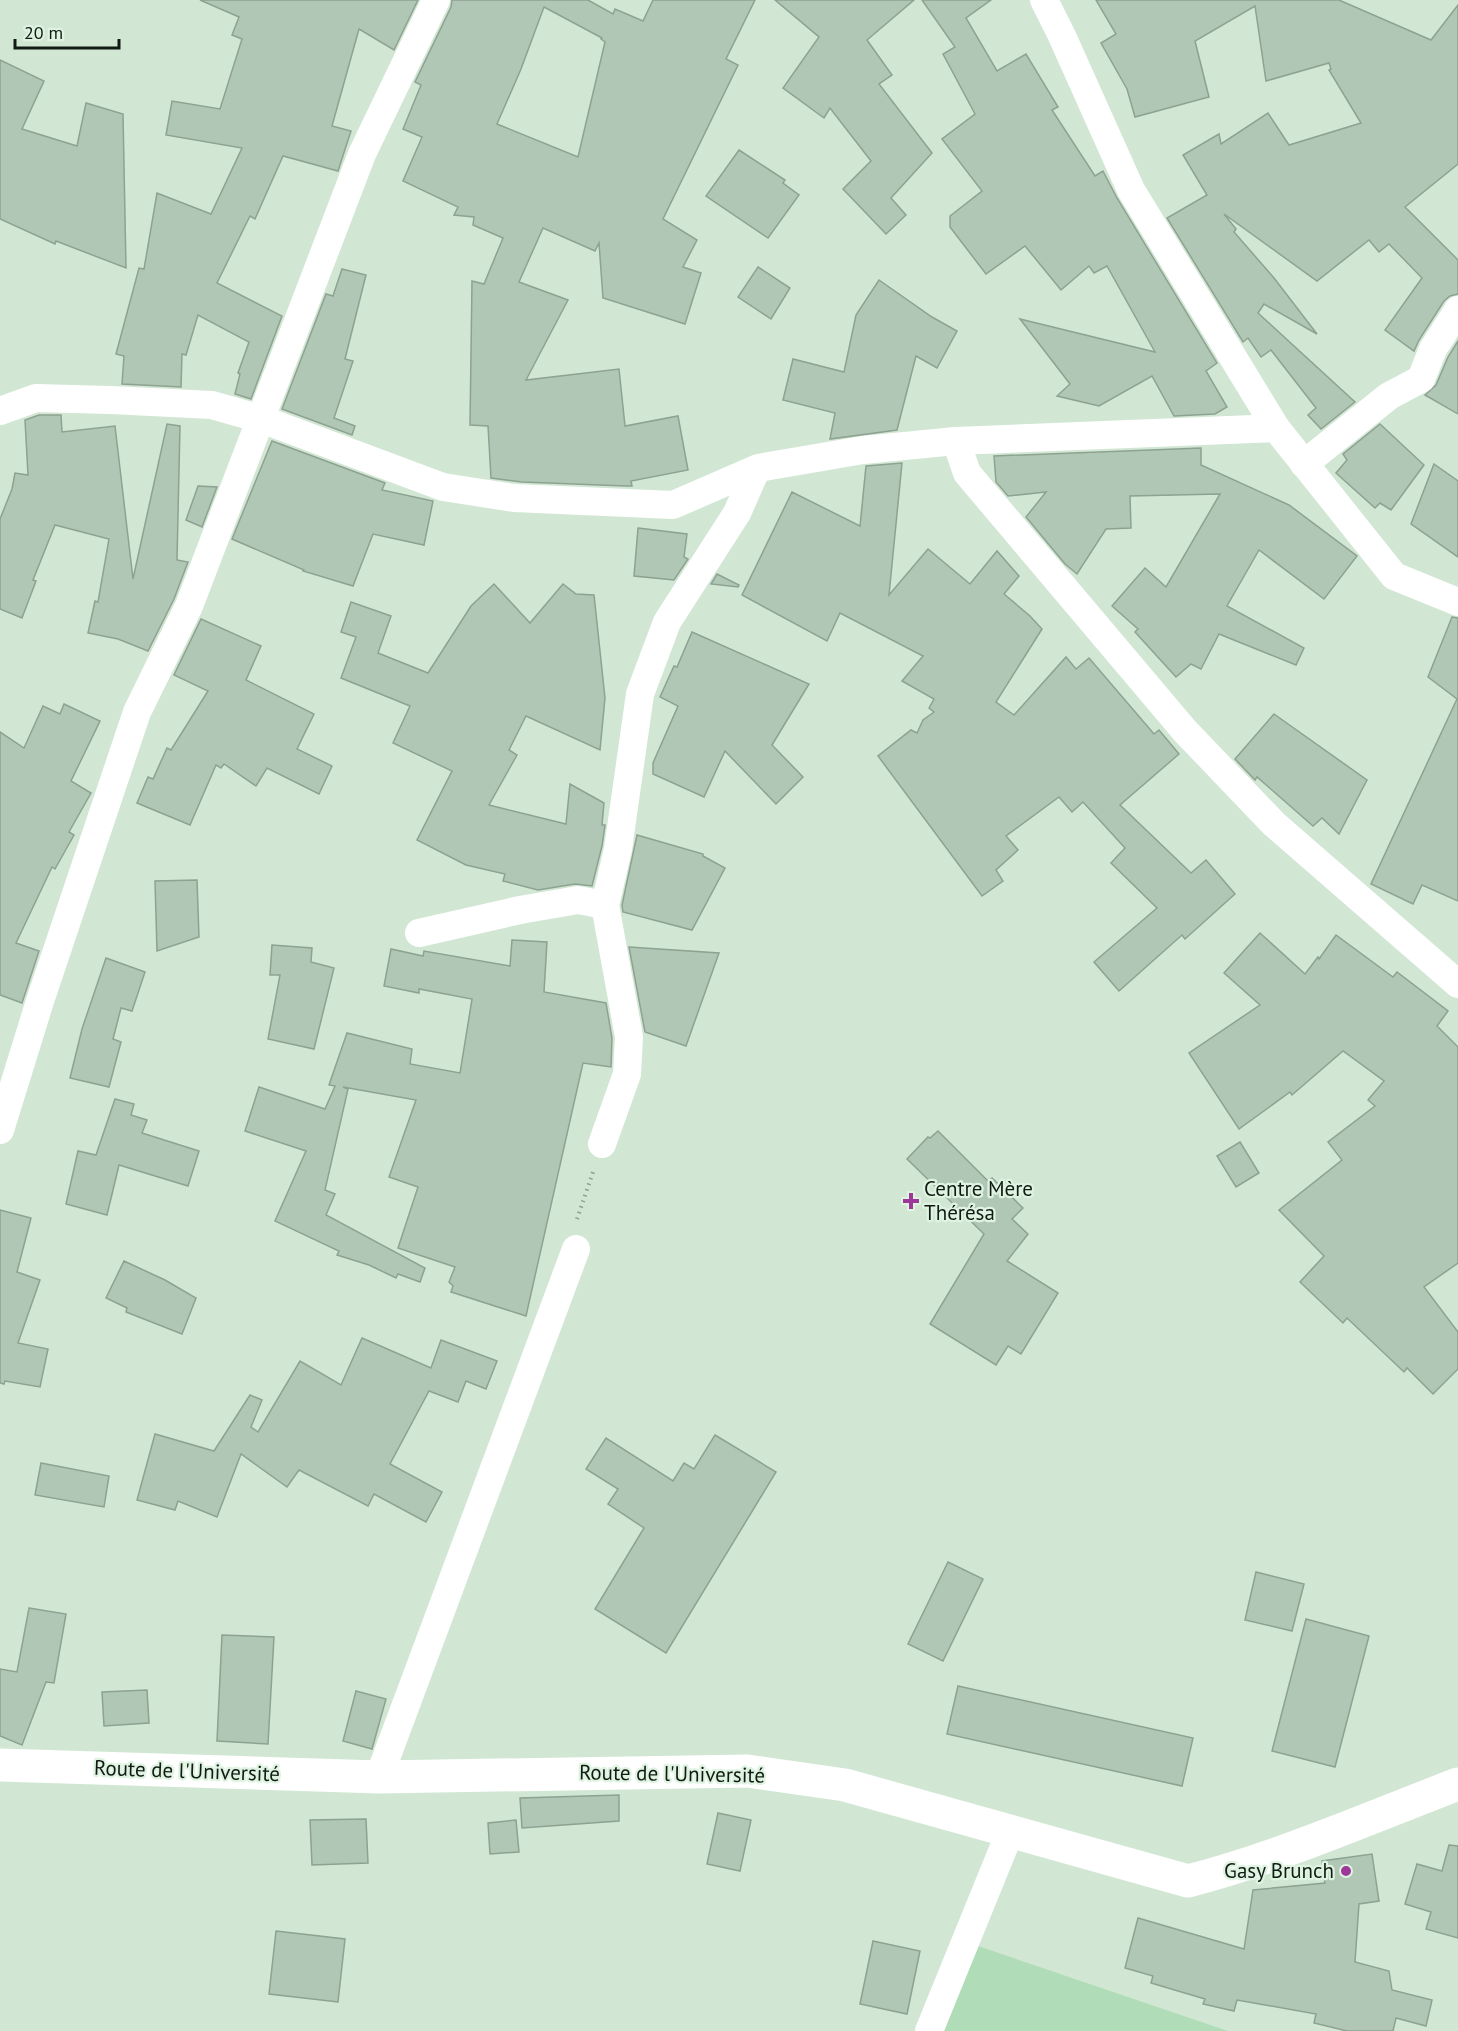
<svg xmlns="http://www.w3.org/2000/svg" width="1458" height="2031" viewBox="0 0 1458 2031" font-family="'PT Sans',sans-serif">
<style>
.green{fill:#b0ddb7}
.building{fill:#b1c7b5;stroke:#8da290;stroke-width:1.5;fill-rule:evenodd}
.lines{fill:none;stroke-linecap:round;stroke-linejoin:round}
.path{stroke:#90a193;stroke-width:4;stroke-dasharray:1.5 4.5;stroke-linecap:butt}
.minor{stroke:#fff;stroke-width:28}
.tertiary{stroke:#fff;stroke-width:33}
.poi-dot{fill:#9e379a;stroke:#def4e1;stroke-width:2}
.labels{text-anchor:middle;stroke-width:4.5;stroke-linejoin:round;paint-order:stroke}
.poi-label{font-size:21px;fill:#121a14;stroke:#def4e1;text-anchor:start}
.street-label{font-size:21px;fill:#121a14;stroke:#def4e1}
</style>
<rect width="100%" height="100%" fill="#d1e7d4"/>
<path class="green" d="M 978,1946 L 1228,2031 L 944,2031 Z"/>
<g class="building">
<path d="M 200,0 L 418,0 L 394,50 L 359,29 L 332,126 L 351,131 L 338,171 L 283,156 L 255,219 L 250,216 L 217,283 L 282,316 L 251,399 L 235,394 L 240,374 L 238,373 L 249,342 L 198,315 L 186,355 L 182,354 L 181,387 L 122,384 L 124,356 L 116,354 L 139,268 L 144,269 L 157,193 L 211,214 L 242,148 L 166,135 L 172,101 L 220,109 L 242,39 L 232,35 L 239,17 Z"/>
<path d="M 452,0 L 588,0 L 613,14 L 615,9 L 643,21 L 653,0 L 755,0 L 726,59 L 738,65 L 663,219 L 697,240 L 683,267 L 701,273 L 685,324 L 603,298 L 599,243 L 595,251 L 543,228 L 519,282 L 568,300 L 526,380 L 619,369 L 625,426 L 678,416 L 688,470 L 631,481 L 632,486 L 626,486 L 522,482 L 491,478 L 488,426 L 470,425 L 472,281 L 484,284 L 503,238 L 473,225 L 474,217 L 454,215 L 458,207 L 403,181 L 422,137 L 403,129 L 421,85 L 415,82 L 451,7 ZM 544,7 L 602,38 L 601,39 L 605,42 L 578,157 L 497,124 L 521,69 Z"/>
<path d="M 775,0 L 914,0 L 867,40 L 892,75 L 879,84 L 932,153 L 891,198 L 906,215 L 886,234 L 843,189 L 871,161 L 830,108 L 824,118 L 783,88 L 819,37 Z"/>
<path d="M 922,0 L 991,0 L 966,18 L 997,71 L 1026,54 L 1058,107 L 1052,110 L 1095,176 L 1103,171 L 1117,198 L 1217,363 L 1206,371 L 1227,407 L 1215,414 L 1174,416 L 1152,376 L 1099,406 L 1057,396 L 1070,384 L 1020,319 L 1155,352 L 1107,266 L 1094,273 L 1089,266 L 1061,290 L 1025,246 L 986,274 L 950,227 L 950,216 L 982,191 L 942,139 L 975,114 L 943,54 L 955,47 Z"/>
<path d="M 1096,0 L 1339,0 L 1431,40 L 1458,5 L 1458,164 L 1405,207 L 1458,260 L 1458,294 L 1450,296 L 1444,301 L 1419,340 L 1414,351 L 1385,330 L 1422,278 L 1389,244 L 1379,252 L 1369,240 L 1317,281 L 1224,214 L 1236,229 L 1234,232 L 1274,278 L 1317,334 L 1264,304 L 1258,313 L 1355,402 L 1321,429 L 1308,415 L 1316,408 L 1271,350 L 1261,357 L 1248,338 L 1243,342 L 1167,218 L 1207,195 L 1183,155 L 1219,134 L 1221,144 L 1268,113 L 1289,145 L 1361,123 L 1329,70 L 1331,69 L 1329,63 L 1266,81 L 1255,6 L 1195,41 L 1209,97 L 1135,117 L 1127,89 L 1101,43 L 1116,34 Z"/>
<path d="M 0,60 L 44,81 L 22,129 L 77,146 L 86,103 L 123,114 L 126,268 L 56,241 L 55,244 L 0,219 Z"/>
<path d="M 739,150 L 785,180 L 783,183 L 799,195 L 768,238 L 706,196 Z"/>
<path d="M 758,267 L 790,288 L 771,319 L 738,297 Z"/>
<path d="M 342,269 L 366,275 L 345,359 L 353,361 L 334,418 L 355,426 L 352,435 L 282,409 L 326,294 L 333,296 Z"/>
<path d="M 879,280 L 932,317 L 957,331 L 937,368 L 916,356 L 897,430 L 830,439 L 835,413 L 783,400 L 793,359 L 844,372 L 856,315 Z"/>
<path d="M 1458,341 L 1458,414 L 1425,395 L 1436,385 L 1448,357 Z"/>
<path d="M 39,415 L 61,415 L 62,432 L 115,426 L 133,579 L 167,424 L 180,426 L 177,560 L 188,562 L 174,599 L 148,651 L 118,639 L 88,633 L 95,601 L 98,602 L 109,539 L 55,525 L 33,580 L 36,581 L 22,618 L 0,609 L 0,519 L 12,489 L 15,473 L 28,475 L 25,420 Z"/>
<path d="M 1380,424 L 1424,465 L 1391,510 L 1380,503 L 1375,508 L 1336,473 L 1347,460 L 1343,454 Z"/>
<path d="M 272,441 L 385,483 L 382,490 L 433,501 L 424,545 L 373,534 L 353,586 L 303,571 L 304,570 L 232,539 Z"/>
<path d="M 1201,448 L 1201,465 L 1289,505 L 1357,556 L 1324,599 L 1259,550 L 1227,606 L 1304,648 L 1296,665 L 1219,634 L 1201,669 L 1191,664 L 1176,677 L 1135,632 L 1138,629 L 1112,606 L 1145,568 L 1166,587 L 1220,494 L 1130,496 L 1131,528 L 1106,529 L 1077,574 L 1065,564 L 1026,517 L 1046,492 L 1008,496 L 996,482 L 994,456 Z"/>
<path d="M 902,463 L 889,595 L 928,549 L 970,584 L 997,551 L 1019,576 L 1004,594 L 1030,616 L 1042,629 L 996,702 L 1014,715 L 1066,657 L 1076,669 L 1089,658 L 1154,734 L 1159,730 L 1179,754 L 1120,805 L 1191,873 L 1206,860 L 1235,894 L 1185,939 L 1182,935 L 1119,991 L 1094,962 L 1157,908 L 1111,863 L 1125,848 L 1083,802 L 1072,812 L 1059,797 L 1006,836 L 1018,850 L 996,870 L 1003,881 L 982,896 L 878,756 L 911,730 L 917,733 L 923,720 L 934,712 L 929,708 L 934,699 L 902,681 L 923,656 L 840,613 L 827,641 L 742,595 L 792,492 L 860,526 L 866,466 Z"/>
<path d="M 1434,464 L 1458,481 L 1458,557 L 1411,524 Z"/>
<path d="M 198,486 L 217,487 L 202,527 L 186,520 Z"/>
<path d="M 638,528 L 687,534 L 684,557 L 688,559 L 674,580 L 634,576 Z"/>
<path d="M 717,574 L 739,585 L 738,587 L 711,584 Z"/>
<path d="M 494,584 L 530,623 L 563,584 L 576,594 L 594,595 L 605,698 L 600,750 L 526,716 L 509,750 L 517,755 L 489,805 L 566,824 L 570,784 L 604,803 L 602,825 L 605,825 L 602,846 L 592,886 L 575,884 L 538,890 L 503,881 L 505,874 L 466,865 L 417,840 L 452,771 L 393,743 L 410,706 L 341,678 L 356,637 L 341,632 L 351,602 L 391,616 L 378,653 L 428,673 L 471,606 Z"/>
<path d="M 1452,617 L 1458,618 L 1458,901 L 1422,885 L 1413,904 L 1371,884 L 1457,699 L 1428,677 Z"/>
<path d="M 201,619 L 261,646 L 246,680 L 314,714 L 297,749 L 332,766 L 319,794 L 267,768 L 256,786 L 224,764 L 221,768 L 216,765 L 190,825 L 137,803 L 148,777 L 153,779 L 167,748 L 171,750 L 208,691 L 174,675 Z"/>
<path d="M 692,632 L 809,684 L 772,745 L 803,777 L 776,804 L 725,751 L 704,797 L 653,774 L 653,763 L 678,706 L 660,697 L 674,666 L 677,667 Z"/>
<path d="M 64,704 L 100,721 L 71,781 L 91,793 L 69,832 L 74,835 L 55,869 L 52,867 L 16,943 L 39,951 L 22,1003 L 0,995 L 0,732 L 24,748 L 43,706 L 60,714 Z"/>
<path d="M 1274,714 L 1367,780 L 1339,834 L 1322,818 L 1313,826 L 1257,777 L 1255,780 L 1235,759 Z"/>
<path d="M 637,835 L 703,854 L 703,856 L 725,868 L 692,930 L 623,912 L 622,905 Z"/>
<path d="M 197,880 L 199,937 L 157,951 L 155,881 Z"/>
<path d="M 1260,933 L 1305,974 L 1318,957 L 1319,959 L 1336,935 L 1393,977 L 1397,972 L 1448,1011 L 1437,1026 L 1458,1047 L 1458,1263 L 1424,1287 L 1458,1332 L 1458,1369 L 1433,1394 L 1407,1368 L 1404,1372 L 1347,1318 L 1343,1323 L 1300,1282 L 1324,1256 L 1279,1210 L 1342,1160 L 1328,1142 L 1375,1106 L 1368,1100 L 1384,1081 L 1343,1051 L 1292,1095 L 1290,1092 L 1239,1129 L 1189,1053 L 1260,1005 L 1224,973 Z"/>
<path d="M 512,940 L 547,942 L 544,992 L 606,1003 L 612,1038 L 611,1067 L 583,1063 L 526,1316 L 451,1292 L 453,1286 L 449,1282 L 455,1267 L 398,1248 L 418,1187 L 389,1177 L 416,1100 L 343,1087 L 348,1089 L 325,1190 L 335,1194 L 326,1215 L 425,1268 L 420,1282 L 398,1274 L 396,1278 L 369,1265 L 337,1255 L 339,1251 L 275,1221 L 306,1151 L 245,1131 L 259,1087 L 325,1109 L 335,1086 L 329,1085 L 347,1033 L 412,1049 L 410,1064 L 460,1073 L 472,999 L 419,989 L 419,993 L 384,986 L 391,949 L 423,956 L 424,951 L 510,966 Z"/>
<path d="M 272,945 L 312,948 L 311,962 L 334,968 L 314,1049 L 268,1039 L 280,975 L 270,975 Z"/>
<path d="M 629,947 L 719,953 L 686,1046 L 645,1032 Z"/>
<path d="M 106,958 L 145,972 L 132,1011 L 121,1008 L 113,1039 L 121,1042 L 109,1087 L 70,1078 L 82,1029 Z"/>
<path d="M 115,1099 L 134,1104 L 131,1115 L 147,1120 L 142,1133 L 199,1151 L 188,1186 L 119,1165 L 107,1215 L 66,1204 L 78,1151 L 96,1155 Z"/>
<path d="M 938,1131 L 988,1181 L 992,1178 L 1023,1208 L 1012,1219 L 1028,1234 L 1007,1261 L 1058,1293 L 1021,1354 L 1008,1346 L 996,1365 L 930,1324 L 984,1234 L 907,1159 L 928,1137 L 930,1138 Z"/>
<path d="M 1240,1142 L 1259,1173 L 1236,1187 L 1217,1156 Z"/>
<path d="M 0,1210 L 31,1218 L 17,1272 L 40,1280 L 18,1343 L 48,1349 L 40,1387 L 5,1381 L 4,1384 L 0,1383 Z"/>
<path d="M 124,1261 L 165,1280 L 196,1298 L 182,1334 L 126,1312 L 127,1308 L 106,1298 Z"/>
<path d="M 362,1338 L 431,1368 L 441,1340 L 497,1361 L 486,1389 L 466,1381 L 458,1402 L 429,1391 L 390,1464 L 442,1492 L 426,1522 L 374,1494 L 368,1506 L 299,1470 L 287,1487 L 241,1454 L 217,1517 L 178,1501 L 175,1510 L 137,1500 L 155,1434 L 214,1451 L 250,1395 L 262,1400 L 251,1427 L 258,1432 L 300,1361 L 341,1385 Z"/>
<path d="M 715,1435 L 776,1472 L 666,1653 L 595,1609 L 644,1528 L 608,1504 L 618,1489 L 586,1469 L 606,1438 L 673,1481 L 684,1463 L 694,1469 Z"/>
<path d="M 41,1463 L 109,1476 L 104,1507 L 35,1495 Z"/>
<path d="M 948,1562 L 983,1579 L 943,1661 L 908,1644 Z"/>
<path d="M 1256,1572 L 1304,1584 L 1292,1631 L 1245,1620 Z"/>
<path d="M 29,1608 L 66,1614 L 54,1683 L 46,1682 L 22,1745 L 0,1736 L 0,1669 L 17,1672 Z"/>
<path d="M 1306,1619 L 1369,1636 L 1335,1767 L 1272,1751 Z"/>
<path d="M 222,1635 L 274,1637 L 268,1744 L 217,1741 Z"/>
<path d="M 958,1686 L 1193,1738 L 1182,1786 L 947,1734 Z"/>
<path d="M 147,1690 L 149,1723 L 104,1726 L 102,1692 Z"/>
<path d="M 356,1691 L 386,1699 L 372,1749 L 343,1741 Z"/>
<path d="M 619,1795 L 619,1821 L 522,1828 L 520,1798 Z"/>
<path d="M 718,1813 L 751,1820 L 740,1871 L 707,1864 Z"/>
<path d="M 366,1819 L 368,1863 L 312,1865 L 310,1820 Z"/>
<path d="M 516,1820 L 519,1852 L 490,1854 L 488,1823 Z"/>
<path d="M 1449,1845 L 1458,1846 L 1458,1938 L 1426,1929 L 1431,1912 L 1405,1904 L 1417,1864 L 1442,1871 Z"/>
<path d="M 1372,1854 L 1379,1901 L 1359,1904 L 1355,1962 L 1389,1971 L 1392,1990 L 1432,2000 L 1426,2026 L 1396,2018 L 1393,2031 L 1347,2031 L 1314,2023 L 1316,2014 L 1237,2000 L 1234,2011 L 1203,2004 L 1205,1999 L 1151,1983 L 1153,1976 L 1125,1968 L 1138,1918 L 1244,1949 L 1253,1890 L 1325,1883 L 1322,1861 Z"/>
<path d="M 276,1931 L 345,1939 L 338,2002 L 269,1994 Z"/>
<path d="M 873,1941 L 920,1951 L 907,2014 L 860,2004 Z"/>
</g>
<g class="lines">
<path class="path" d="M 577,1219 L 593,1172"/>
<g class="minor">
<path d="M 1044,0 L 1062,36 L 1131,190 L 1276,428"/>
<path d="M 0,411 L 36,398 L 111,400 L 212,405 L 261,419 L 443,487 L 514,498 L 673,505 L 758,468 L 863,450 L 956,441 L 1276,428 L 1394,576 L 1458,602"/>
<path d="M 956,441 L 967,473 L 1185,731 L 1274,824 L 1458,984"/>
<path d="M 1304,464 L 1389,396 L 1421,379 L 1433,349 L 1458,310"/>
<path d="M 419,933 L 520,910 L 578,900 L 605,905"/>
<path d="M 0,1130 L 40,1001 L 137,712 L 189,606 L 362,154 L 436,0"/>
<path d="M 602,1144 L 627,1074 L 629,1037 L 605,905 L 618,849 L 640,694 L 667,622 L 737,513 L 756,470"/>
<path d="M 379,1777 L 576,1249"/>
<path d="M 929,2031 L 1010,1832"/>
</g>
<path class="tertiary" d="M 0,1765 L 379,1777 L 747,1771 L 845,1785 L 1188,1881 C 1281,1857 1369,1818 1458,1784"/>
</g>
<g class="poi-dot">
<path d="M908 1192h6v6h6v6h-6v6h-6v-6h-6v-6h6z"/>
<circle cx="1346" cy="1871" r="6"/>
</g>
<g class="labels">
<g class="poi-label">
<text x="924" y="1196">Centre Mère<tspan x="924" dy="24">Thérésa</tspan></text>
<text x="1334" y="1878" text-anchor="end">Gasy Brunch</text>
</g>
<g class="street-label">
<text transform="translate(187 1771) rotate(2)" y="7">Route de l'Université</text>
<text transform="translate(672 1774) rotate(1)" y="7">Route de l'Université</text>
</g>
</g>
<path d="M15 39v9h104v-9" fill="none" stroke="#121a14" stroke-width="3"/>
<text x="24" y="39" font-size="18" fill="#121a14" stroke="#def4e1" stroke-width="4.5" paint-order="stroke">20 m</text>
</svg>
